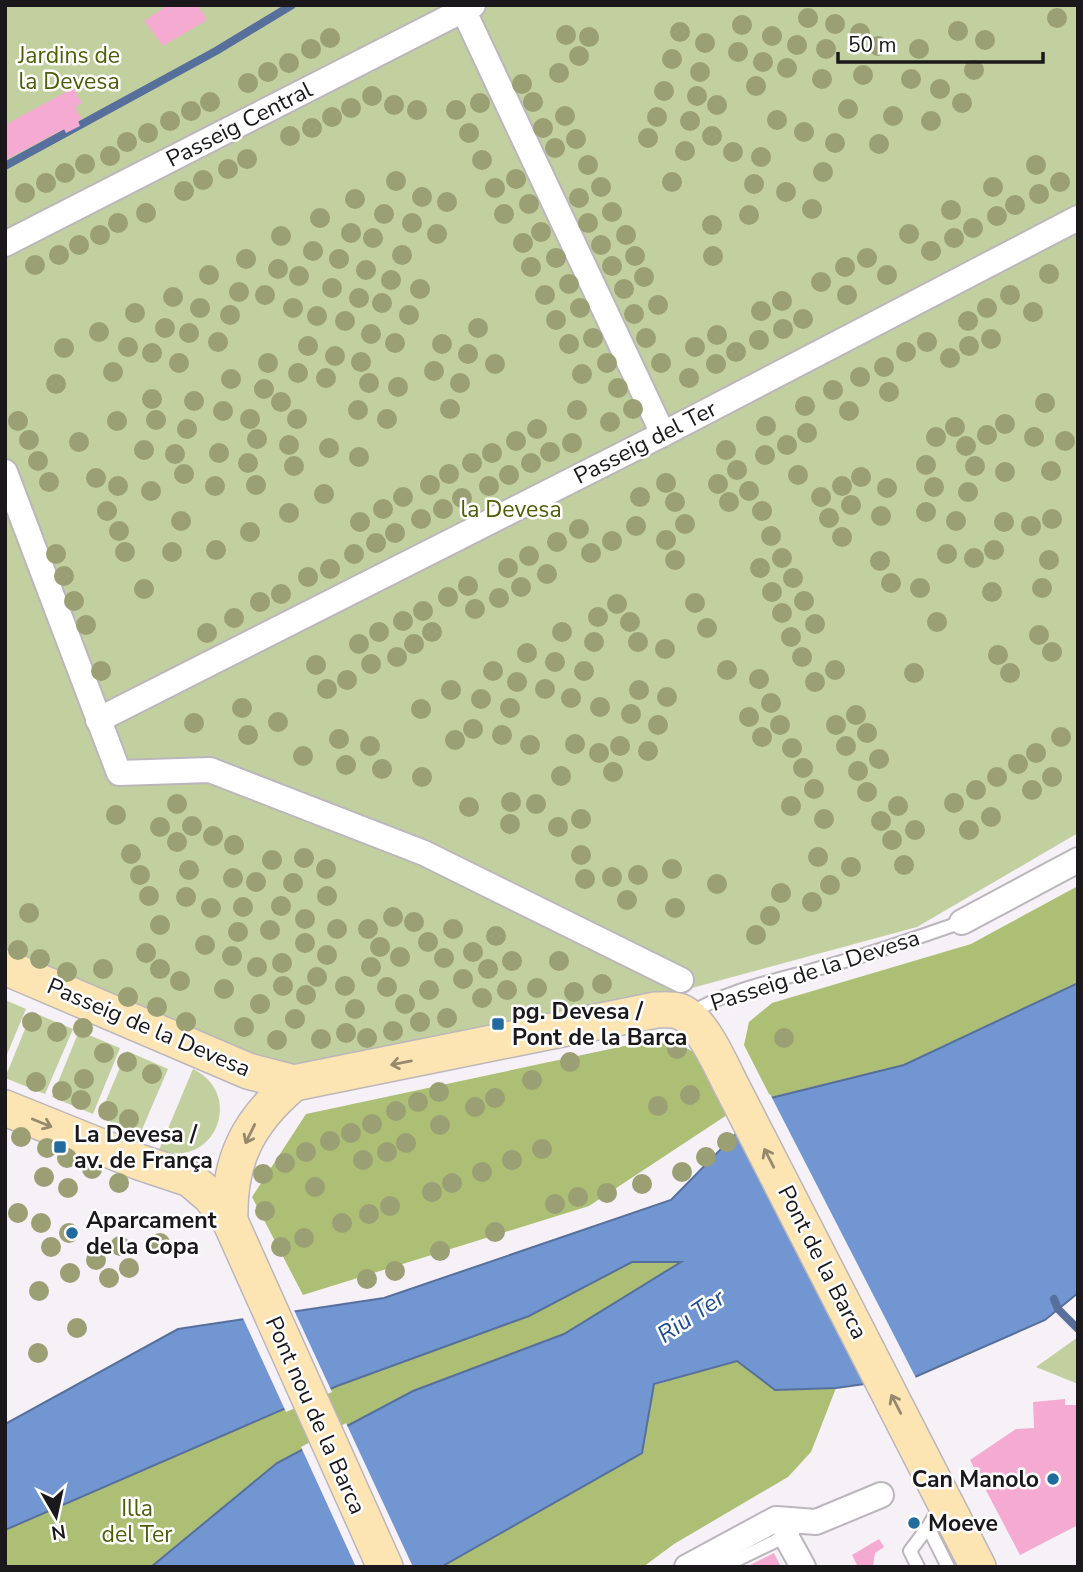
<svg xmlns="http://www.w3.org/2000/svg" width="1083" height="1572" viewBox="0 0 1083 1572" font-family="'Nunito Sans',sans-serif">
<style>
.green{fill:#c2cf9e}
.forest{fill:#acbf75}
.water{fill:#7196d2;stroke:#57709b;stroke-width:2}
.pier{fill:#f6f0f7}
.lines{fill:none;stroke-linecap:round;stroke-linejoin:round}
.stream{stroke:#57709b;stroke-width:8}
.building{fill:#f5abd1}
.lane-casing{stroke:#bbb6bc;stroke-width:16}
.street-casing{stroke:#bbb6bc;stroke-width:28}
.secondary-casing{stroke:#bbb6bc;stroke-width:38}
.lane{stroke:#fff;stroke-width:12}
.street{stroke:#fff;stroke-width:24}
.secondary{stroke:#fce5b2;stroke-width:35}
.tree{fill:#9a9f74}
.oneway{stroke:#96896e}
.poi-dot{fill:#226b9f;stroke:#fff;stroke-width:2.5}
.labels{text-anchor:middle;stroke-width:5;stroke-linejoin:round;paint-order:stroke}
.park-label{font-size:23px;fill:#4e5d08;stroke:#fff}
.street-label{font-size:23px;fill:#1a181a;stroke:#fff}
.poi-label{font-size:23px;font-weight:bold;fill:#1a181a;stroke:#fff;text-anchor:start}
.water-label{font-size:24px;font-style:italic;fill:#1e4a92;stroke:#fff}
</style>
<rect width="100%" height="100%" fill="#f6f0f7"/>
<g class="green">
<path d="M 5,5 L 1078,5 L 1078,833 L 917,927 L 688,989 L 283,1070 L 5,950 Z"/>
<path d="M 5,1000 L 26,1009 L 5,1059 Z"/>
<path d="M 32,1012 L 73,1029 L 45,1094 L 5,1078 Z"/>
<path d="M 79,1031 L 120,1048 L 93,1114 L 52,1097 Z"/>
<path d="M 127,1051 L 168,1069 L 140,1134 L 99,1117 Z"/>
<path d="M 193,1069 C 245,1094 215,1170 159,1150 Z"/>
<path d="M 1078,1337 L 1078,1384 L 1036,1367 Z"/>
</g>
<g class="forest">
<path d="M 1078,886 L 1078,983 L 904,1065 L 771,1098 L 744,1045 L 749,1022 L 772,1003 L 971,944 Z"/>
<path d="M 643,1042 C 704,1042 707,1061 733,1111 L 589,1206 L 303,1295 L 252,1197 L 306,1114 Z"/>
<path d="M 632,1262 L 683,1262 L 564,1334 L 413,1391 L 278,1463 L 151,1567 L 5,1567 L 5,1530 L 337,1386 L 529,1316 Z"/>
<path d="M 737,1361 L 775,1390 L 836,1388 L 811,1452 L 788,1477 L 674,1544 L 643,1567 L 441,1567 L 642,1453 L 654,1385 Z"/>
</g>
<path class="water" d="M 1078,983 L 1078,1293 L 1045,1320 L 915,1377 L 836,1388 L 775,1390 L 737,1361 L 654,1384 L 642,1453 L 441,1567 L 151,1567 L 277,1463 L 413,1391 L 564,1334 L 681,1262 L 632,1262 L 529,1316 L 337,1386 L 5,1530 L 5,1424 L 178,1329 L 384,1298 L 671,1200 L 771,1098 L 904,1065 Z"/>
<g class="pier">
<path d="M 770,1094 L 917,1380 L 873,1387 L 740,1125 Z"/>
<path d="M 293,1308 L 332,1392 L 286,1412 L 242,1316 Z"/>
<path d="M 346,1423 L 413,1567 L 356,1567 L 301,1447 Z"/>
</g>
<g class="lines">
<g class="stream">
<path d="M 5,166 L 216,51 L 292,5"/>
<path d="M 1054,1299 L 1058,1309 L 1078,1329"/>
</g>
</g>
<g class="building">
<path d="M 168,5 L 198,5 L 207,20 L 163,46 L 144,21 Z"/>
<path d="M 73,88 L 82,103 L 75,107 L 82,119 L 78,121 L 80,126 L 66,133 L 64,129 L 5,160 L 5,125 Z"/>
<path d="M 1065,1399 L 1065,1405 L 1078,1405 L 1078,1525 L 1020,1555 L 970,1460 L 1016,1429 L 1034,1428 L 1033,1402 Z"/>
<path d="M 879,1539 L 884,1547 L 875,1553 L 873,1567 L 858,1567 L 852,1555 Z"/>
<path d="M 774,1553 L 781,1567 L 746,1567 Z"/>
</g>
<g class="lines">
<defs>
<g id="lane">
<path d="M 688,1015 C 728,989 779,980 824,967 C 871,954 916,938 962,922"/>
<path d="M 941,1505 L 928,1527 L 948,1567"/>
<path d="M 722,1567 L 786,1536"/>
<path d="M 918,1567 L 910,1551 L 928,1527"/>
</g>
<g id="street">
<path d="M 461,5 L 663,434"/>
<path d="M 5,244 L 473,5"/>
<path d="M 5,472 L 119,773 L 210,770 L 424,853 L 681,980"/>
<path d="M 98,720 L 663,434 L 1078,218"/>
<path d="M 962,922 L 1078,860"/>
<path d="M 790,1520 L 786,1536 L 803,1567"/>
<path d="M 687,1567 L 776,1519 L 816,1522 L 881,1495"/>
</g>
<g id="secondary">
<path d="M 5,967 L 248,1071 L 294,1083 L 656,1010 C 663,1010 672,1009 678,1011 C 701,1017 721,1066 732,1087 L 978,1567"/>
<path d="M 5,1108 L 139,1162 L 190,1179 L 210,1196 L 230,1221 L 385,1567"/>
<path d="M 230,1221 C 228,1161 248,1121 294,1083"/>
</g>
</defs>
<use href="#lane" class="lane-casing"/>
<use href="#street" class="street-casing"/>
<use href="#secondary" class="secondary-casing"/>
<use href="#lane" class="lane"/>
<use href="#street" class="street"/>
<use href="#secondary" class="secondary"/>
</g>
<g class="tree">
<circle cx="808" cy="18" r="10"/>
<circle cx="1057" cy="18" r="10"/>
<circle cx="835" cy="24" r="10"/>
<circle cx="742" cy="25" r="10"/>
<circle cx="958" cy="31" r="10"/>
<circle cx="680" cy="32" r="10"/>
<circle cx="860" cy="33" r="10"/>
<circle cx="566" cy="35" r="10"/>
<circle cx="772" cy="36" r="10"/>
<circle cx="589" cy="37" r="10"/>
<circle cx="330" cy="38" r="10"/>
<circle cx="985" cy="40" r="10"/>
<circle cx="705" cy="43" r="10"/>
<circle cx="797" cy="45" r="10"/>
<circle cx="878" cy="46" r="10"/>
<circle cx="311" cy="49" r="10"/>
<circle cx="826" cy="49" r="10"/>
<circle cx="919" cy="49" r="10"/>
<circle cx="738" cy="52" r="10"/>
<circle cx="579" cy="56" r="10"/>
<circle cx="672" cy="59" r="10"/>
<circle cx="763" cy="62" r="10"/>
<circle cx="289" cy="63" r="10"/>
<circle cx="787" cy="68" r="10"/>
<circle cx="974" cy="70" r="10"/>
<circle cx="268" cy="72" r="10"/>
<circle cx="700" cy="72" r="10"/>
<circle cx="559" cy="73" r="10"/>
<circle cx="863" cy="75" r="10"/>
<circle cx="822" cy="79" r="10"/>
<circle cx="911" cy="79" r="10"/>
<circle cx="248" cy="83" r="10"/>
<circle cx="522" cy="84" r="10"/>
<circle cx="756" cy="86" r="10"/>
<circle cx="940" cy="89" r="10"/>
<circle cx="664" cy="91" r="10"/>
<circle cx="372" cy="96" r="10"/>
<circle cx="697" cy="96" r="10"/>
<circle cx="210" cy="102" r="10"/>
<circle cx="533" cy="102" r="10"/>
<circle cx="480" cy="103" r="10"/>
<circle cx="962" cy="103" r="10"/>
<circle cx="394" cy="105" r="10"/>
<circle cx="717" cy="105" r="10"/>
<circle cx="351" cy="108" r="10"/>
<circle cx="848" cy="109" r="10"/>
<circle cx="417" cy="110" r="10"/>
<circle cx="456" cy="110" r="10"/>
<circle cx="191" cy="111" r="10"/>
<circle cx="565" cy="116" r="10"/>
<circle cx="893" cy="116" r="10"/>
<circle cx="332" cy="117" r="10"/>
<circle cx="657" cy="117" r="10"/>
<circle cx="777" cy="120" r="10"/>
<circle cx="170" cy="121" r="10"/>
<circle cx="690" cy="121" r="10"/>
<circle cx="931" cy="121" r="10"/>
<circle cx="312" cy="128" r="10"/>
<circle cx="543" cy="128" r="10"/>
<circle cx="804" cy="132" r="10"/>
<circle cx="148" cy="133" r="10"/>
<circle cx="469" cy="133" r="10"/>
<circle cx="290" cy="136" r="10"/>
<circle cx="712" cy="136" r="10"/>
<circle cx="648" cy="138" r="10"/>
<circle cx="576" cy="139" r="10"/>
<circle cx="127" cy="142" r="10"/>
<circle cx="835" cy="143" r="10"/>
<circle cx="879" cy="144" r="10"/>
<circle cx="555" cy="148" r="10"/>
<circle cx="685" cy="151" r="10"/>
<circle cx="733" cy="152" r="10"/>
<circle cx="110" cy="156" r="10"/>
<circle cx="761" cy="157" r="10"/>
<circle cx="247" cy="159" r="10"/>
<circle cx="482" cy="160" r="10"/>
<circle cx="85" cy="164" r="10"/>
<circle cx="588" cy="165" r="10"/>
<circle cx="1036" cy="165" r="10"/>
<circle cx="228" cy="169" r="10"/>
<circle cx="823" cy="172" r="10"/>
<circle cx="65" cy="173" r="10"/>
<circle cx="516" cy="179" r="10"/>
<circle cx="203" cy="180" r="10"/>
<circle cx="396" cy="181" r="10"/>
<circle cx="672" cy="182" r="10"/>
<circle cx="1060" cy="182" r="10"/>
<circle cx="46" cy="183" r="10"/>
<circle cx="754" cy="184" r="10"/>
<circle cx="601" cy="187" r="10"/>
<circle cx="993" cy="187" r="10"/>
<circle cx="495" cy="188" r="10"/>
<circle cx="184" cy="191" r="10"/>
<circle cx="786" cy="192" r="10"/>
<circle cx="25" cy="193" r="10"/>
<circle cx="1039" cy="194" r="10"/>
<circle cx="422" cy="197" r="10"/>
<circle cx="579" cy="198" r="10"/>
<circle cx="355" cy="199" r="10"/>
<circle cx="447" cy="202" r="10"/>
<circle cx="529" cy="204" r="10"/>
<circle cx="1015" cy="205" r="10"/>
<circle cx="812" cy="209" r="10"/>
<circle cx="951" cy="210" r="10"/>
<circle cx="612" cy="212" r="10"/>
<circle cx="146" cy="213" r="10"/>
<circle cx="384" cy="214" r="10"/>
<circle cx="504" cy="214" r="10"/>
<circle cx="749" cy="215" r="10"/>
<circle cx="997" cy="216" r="10"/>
<circle cx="320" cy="218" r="10"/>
<circle cx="118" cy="223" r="10"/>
<circle cx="412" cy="223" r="10"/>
<circle cx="588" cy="223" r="10"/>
<circle cx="712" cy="225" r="10"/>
<circle cx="973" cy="228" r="10"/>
<circle cx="541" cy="232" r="10"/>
<circle cx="351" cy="233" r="10"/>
<circle cx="437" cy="234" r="10"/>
<circle cx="909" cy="234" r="10"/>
<circle cx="100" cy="235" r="10"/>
<circle cx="626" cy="235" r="10"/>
<circle cx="281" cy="236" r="10"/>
<circle cx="373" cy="238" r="10"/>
<circle cx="954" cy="238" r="10"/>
<circle cx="523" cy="243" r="10"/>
<circle cx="79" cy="245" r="10"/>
<circle cx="601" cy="245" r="10"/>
<circle cx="313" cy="251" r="10"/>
<circle cx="931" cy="251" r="10"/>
<circle cx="59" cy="255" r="10"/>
<circle cx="402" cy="255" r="10"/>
<circle cx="635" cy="256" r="10"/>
<circle cx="713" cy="256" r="10"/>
<circle cx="556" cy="258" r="10"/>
<circle cx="867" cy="258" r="10"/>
<circle cx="246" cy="259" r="10"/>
<circle cx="339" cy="259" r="10"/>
<circle cx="35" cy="265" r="10"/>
<circle cx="612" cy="266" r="10"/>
<circle cx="531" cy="267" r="10"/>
<circle cx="845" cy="267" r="10"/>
<circle cx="278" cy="269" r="10"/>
<circle cx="366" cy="270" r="10"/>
<circle cx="1049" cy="274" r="10"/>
<circle cx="209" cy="275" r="10"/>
<circle cx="887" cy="275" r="10"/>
<circle cx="299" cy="276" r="10"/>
<circle cx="644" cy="277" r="10"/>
<circle cx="391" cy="280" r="10"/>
<circle cx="821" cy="282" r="10"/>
<circle cx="569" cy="284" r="10"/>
<circle cx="332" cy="288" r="10"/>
<circle cx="420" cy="289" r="10"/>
<circle cx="624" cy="289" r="10"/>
<circle cx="239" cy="292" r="10"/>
<circle cx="265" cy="295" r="10"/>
<circle cx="545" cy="295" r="10"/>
<circle cx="847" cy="295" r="10"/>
<circle cx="1010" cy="295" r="10"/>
<circle cx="173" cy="297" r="10"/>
<circle cx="359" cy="298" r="10"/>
<circle cx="782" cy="301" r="10"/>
<circle cx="382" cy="303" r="10"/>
<circle cx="658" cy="305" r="10"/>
<circle cx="200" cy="308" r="10"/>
<circle cx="293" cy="308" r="10"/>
<circle cx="580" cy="308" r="10"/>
<circle cx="987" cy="308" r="10"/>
<circle cx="761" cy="311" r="10"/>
<circle cx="1033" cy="312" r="10"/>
<circle cx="135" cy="313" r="10"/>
<circle cx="634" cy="314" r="10"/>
<circle cx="230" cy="315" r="10"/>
<circle cx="409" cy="315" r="10"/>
<circle cx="317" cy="316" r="10"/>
<circle cx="803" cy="319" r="10"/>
<circle cx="556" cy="320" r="10"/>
<circle cx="345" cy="321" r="10"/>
<circle cx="968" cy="321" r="10"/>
<circle cx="165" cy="328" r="10"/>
<circle cx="478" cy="328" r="10"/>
<circle cx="783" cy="329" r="10"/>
<circle cx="99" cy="332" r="10"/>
<circle cx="189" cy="333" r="10"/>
<circle cx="371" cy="334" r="10"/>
<circle cx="717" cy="335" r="10"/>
<circle cx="593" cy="338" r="10"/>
<circle cx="646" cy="338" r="10"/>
<circle cx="991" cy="339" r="10"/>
<circle cx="759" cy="340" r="10"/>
<circle cx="218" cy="342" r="10"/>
<circle cx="927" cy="342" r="10"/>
<circle cx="395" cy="343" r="10"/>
<circle cx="442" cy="344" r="10"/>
<circle cx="569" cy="344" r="10"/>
<circle cx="308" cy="346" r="10"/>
<circle cx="969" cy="346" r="10"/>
<circle cx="128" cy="347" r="10"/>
<circle cx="695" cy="347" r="10"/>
<circle cx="64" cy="348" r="10"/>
<circle cx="736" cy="352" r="10"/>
<circle cx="906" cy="352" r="10"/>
<circle cx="152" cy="353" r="10"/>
<circle cx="468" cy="354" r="10"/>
<circle cx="335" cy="356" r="10"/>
<circle cx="950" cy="358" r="10"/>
<circle cx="361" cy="362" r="10"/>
<circle cx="179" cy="363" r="10"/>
<circle cx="268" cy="363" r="10"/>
<circle cx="607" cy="363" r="10"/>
<circle cx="661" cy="363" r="10"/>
<circle cx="495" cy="364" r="10"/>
<circle cx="716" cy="364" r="10"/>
<circle cx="884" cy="367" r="10"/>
<circle cx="434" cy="371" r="10"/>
<circle cx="113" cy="372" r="10"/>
<circle cx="298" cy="373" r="10"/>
<circle cx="582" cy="374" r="10"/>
<circle cx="860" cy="377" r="10"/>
<circle cx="326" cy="378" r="10"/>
<circle cx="689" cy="378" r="10"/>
<circle cx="231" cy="379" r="10"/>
<circle cx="369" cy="383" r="10"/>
<circle cx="460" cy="383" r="10"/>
<circle cx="56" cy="384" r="10"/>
<circle cx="398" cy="387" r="10"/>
<circle cx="618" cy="388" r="10"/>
<circle cx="264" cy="389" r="10"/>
<circle cx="833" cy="390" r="10"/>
<circle cx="889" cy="392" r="10"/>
<circle cx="152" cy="399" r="10"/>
<circle cx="194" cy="401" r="10"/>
<circle cx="281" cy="402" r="10"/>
<circle cx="1045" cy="403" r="10"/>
<circle cx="805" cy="406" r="10"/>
<circle cx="450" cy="409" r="10"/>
<circle cx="633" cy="409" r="10"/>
<circle cx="358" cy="410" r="10"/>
<circle cx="577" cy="410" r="10"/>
<circle cx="223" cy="411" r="10"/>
<circle cx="849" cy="411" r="10"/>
<circle cx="250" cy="419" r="10"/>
<circle cx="297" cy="419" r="10"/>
<circle cx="387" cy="419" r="10"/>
<circle cx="156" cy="420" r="10"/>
<circle cx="18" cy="421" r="10"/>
<circle cx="117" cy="421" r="10"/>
<circle cx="610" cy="422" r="10"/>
<circle cx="1005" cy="424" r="10"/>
<circle cx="766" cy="426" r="10"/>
<circle cx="955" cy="427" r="10"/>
<circle cx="187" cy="429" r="10"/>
<circle cx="537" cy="429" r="10"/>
<circle cx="807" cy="433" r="10"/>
<circle cx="987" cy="435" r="10"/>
<circle cx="936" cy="437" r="10"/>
<circle cx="1034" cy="437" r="10"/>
<circle cx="257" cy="439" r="10"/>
<circle cx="29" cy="440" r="10"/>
<circle cx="516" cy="441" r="10"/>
<circle cx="1065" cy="441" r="10"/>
<circle cx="79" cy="442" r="10"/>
<circle cx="572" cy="443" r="10"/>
<circle cx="289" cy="445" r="10"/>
<circle cx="787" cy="445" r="10"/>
<circle cx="966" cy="446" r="10"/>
<circle cx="329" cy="448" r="10"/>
<circle cx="144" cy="450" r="10"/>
<circle cx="726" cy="450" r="10"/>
<circle cx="550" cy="452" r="10"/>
<circle cx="219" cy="453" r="10"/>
<circle cx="492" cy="453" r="10"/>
<circle cx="175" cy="454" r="10"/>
<circle cx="765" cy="455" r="10"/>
<circle cx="359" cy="457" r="10"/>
<circle cx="38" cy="461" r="10"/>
<circle cx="248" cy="463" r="10"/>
<circle cx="472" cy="463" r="10"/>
<circle cx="531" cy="463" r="10"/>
<circle cx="926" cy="465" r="10"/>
<circle cx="294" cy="466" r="10"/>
<circle cx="975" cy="466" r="10"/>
<circle cx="737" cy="470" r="10"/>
<circle cx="1051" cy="471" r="10"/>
<circle cx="1005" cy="472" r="10"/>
<circle cx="184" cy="474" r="10"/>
<circle cx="449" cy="474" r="10"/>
<circle cx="509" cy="475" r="10"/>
<circle cx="798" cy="475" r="10"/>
<circle cx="861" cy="477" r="10"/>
<circle cx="96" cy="478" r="10"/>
<circle cx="49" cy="482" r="10"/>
<circle cx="666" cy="483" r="10"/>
<circle cx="718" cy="484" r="10"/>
<circle cx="256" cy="485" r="10"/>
<circle cx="430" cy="485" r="10"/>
<circle cx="118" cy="486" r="10"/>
<circle cx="215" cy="486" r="10"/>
<circle cx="489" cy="486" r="10"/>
<circle cx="842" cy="486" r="10"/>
<circle cx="934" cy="487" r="10"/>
<circle cx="887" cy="488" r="10"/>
<circle cx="151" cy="491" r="10"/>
<circle cx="749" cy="491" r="10"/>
<circle cx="968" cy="492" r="10"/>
<circle cx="324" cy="494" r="10"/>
<circle cx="403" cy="497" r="10"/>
<circle cx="640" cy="497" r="10"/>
<circle cx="821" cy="497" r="10"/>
<circle cx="462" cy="498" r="10"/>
<circle cx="675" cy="502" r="10"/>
<circle cx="729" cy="502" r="10"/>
<circle cx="851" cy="505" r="10"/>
<circle cx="383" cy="509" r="10"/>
<circle cx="443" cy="509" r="10"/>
<circle cx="107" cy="511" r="10"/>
<circle cx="762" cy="511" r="10"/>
<circle cx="926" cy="512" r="10"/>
<circle cx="289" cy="513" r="10"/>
<circle cx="881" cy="516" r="10"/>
<circle cx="829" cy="518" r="10"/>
<circle cx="421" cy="519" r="10"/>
<circle cx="1052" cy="519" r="10"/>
<circle cx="181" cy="521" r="10"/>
<circle cx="956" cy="521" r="10"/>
<circle cx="360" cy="522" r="10"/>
<circle cx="1004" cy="522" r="10"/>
<circle cx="685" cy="524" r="10"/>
<circle cx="636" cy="526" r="10"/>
<circle cx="1031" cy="526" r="10"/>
<circle cx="579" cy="529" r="10"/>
<circle cx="119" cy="531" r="10"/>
<circle cx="250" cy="532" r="10"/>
<circle cx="395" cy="533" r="10"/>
<circle cx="771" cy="536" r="10"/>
<circle cx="842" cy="537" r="10"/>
<circle cx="666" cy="540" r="10"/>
<circle cx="612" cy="541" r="10"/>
<circle cx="557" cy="542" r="10"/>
<circle cx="376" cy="543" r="10"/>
<circle cx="216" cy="550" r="10"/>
<circle cx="994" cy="550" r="10"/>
<circle cx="125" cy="552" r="10"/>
<circle cx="172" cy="552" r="10"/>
<circle cx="591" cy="553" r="10"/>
<circle cx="56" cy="554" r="10"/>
<circle cx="354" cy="554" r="10"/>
<circle cx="947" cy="554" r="10"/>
<circle cx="529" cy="556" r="10"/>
<circle cx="782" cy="558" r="10"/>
<circle cx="974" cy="558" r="10"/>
<circle cx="675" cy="560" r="10"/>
<circle cx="1049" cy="560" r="10"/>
<circle cx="880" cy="561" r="10"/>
<circle cx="508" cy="568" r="10"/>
<circle cx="760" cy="568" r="10"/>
<circle cx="330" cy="569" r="10"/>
<circle cx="547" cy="574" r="10"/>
<circle cx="64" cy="576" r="10"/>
<circle cx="308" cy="577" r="10"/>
<circle cx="793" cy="578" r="10"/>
<circle cx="891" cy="583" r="10"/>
<circle cx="468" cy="586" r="10"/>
<circle cx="521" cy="587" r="10"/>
<circle cx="920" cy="588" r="10"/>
<circle cx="1042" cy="588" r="10"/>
<circle cx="144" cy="589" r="10"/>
<circle cx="772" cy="592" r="10"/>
<circle cx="992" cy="592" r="10"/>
<circle cx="281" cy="594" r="10"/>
<circle cx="448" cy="597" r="10"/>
<circle cx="499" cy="598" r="10"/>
<circle cx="74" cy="601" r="10"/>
<circle cx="804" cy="601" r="10"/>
<circle cx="260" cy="602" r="10"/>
<circle cx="695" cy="603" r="10"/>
<circle cx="617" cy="604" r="10"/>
<circle cx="475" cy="609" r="10"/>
<circle cx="423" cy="611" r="10"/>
<circle cx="782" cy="613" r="10"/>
<circle cx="598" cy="617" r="10"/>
<circle cx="234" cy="618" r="10"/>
<circle cx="403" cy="621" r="10"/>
<circle cx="630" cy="622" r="10"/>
<circle cx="937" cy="622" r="10"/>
<circle cx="815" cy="624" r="10"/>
<circle cx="86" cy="625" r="10"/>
<circle cx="707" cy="628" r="10"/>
<circle cx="379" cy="632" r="10"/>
<circle cx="432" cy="632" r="10"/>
<circle cx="562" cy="632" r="10"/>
<circle cx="207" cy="633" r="10"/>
<circle cx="1039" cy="635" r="10"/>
<circle cx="791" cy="637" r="10"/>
<circle cx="594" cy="642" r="10"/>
<circle cx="638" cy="642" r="10"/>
<circle cx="359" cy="644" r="10"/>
<circle cx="414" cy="644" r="10"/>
<circle cx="665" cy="649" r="10"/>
<circle cx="1052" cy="652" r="10"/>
<circle cx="527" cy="653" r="10"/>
<circle cx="998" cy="655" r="10"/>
<circle cx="397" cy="657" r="10"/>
<circle cx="802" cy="657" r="10"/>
<circle cx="555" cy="662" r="10"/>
<circle cx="371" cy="664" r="10"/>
<circle cx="316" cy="665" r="10"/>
<circle cx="727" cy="670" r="10"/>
<circle cx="835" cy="670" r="10"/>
<circle cx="101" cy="671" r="10"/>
<circle cx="493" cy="671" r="10"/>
<circle cx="584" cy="671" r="10"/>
<circle cx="914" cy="673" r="10"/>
<circle cx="1010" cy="673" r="10"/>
<circle cx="759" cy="679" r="10"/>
<circle cx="347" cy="680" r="10"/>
<circle cx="517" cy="682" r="10"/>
<circle cx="815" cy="682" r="10"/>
<circle cx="327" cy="689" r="10"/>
<circle cx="545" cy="689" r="10"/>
<circle cx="451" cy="690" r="10"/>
<circle cx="639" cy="690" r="10"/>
<circle cx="667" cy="697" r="10"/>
<circle cx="571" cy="698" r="10"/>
<circle cx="481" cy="699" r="10"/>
<circle cx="771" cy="703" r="10"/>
<circle cx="600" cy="707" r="10"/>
<circle cx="242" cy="708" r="10"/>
<circle cx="510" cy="708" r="10"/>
<circle cx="421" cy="709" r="10"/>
<circle cx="631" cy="714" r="10"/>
<circle cx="856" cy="715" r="10"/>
<circle cx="749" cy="717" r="10"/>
<circle cx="278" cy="722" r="10"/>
<circle cx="194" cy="723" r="10"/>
<circle cx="658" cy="725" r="10"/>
<circle cx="780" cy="725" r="10"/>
<circle cx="836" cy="725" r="10"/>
<circle cx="473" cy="729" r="10"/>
<circle cx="867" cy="733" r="10"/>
<circle cx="248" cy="735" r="10"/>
<circle cx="502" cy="735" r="10"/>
<circle cx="762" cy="737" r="10"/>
<circle cx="1061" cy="737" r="10"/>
<circle cx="339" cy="739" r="10"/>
<circle cx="455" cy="740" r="10"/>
<circle cx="575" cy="744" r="10"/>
<circle cx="530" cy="745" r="10"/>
<circle cx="370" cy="746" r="10"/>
<circle cx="620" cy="746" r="10"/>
<circle cx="846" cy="746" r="10"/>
<circle cx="792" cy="748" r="10"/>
<circle cx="648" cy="751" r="10"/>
<circle cx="599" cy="753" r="10"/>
<circle cx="1036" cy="753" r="10"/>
<circle cx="303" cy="756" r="10"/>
<circle cx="879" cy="759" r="10"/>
<circle cx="1018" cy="764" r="10"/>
<circle cx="346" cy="765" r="10"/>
<circle cx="803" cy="768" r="10"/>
<circle cx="382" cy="769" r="10"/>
<circle cx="858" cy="771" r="10"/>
<circle cx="613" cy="772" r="10"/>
<circle cx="561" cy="776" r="10"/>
<circle cx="422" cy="777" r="10"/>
<circle cx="997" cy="777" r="10"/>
<circle cx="1052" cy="777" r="10"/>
<circle cx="814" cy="789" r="10"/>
<circle cx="976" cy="790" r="10"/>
<circle cx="1032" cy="790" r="10"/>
<circle cx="867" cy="792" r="10"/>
<circle cx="511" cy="802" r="10"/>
<circle cx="954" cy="803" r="10"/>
<circle cx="177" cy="804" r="10"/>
<circle cx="536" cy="804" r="10"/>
<circle cx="791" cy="806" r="10"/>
<circle cx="898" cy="806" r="10"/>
<circle cx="469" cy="807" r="10"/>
<circle cx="116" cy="815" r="10"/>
<circle cx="991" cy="817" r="10"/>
<circle cx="581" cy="819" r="10"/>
<circle cx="824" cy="819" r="10"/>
<circle cx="881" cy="821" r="10"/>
<circle cx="510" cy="824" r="10"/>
<circle cx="192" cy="826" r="10"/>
<circle cx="160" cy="827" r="10"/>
<circle cx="558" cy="827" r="10"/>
<circle cx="915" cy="830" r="10"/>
<circle cx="969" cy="830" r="10"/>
<circle cx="213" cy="836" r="10"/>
<circle cx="892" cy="840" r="10"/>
<circle cx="177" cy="842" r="10"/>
<circle cx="234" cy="845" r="10"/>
<circle cx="131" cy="854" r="10"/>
<circle cx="581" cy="855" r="10"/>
<circle cx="818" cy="857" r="10"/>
<circle cx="304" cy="858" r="10"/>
<circle cx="272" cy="860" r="10"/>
<circle cx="904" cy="865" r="10"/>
<circle cx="851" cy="867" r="10"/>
<circle cx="326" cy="869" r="10"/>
<circle cx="672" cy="869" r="10"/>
<circle cx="189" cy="870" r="10"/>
<circle cx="140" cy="875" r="10"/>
<circle cx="638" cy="875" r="10"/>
<circle cx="612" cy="877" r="10"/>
<circle cx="233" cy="878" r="10"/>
<circle cx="585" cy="879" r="10"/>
<circle cx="256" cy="882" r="10"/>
<circle cx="293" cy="883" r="10"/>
<circle cx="717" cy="884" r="10"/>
<circle cx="830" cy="885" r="10"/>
<circle cx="781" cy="893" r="10"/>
<circle cx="149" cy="896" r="10"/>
<circle cx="327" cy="896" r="10"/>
<circle cx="186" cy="897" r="10"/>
<circle cx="627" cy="900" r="10"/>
<circle cx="812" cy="902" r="10"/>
<circle cx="281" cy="906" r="10"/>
<circle cx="243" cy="907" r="10"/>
<circle cx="211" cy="908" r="10"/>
<circle cx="675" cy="908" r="10"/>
<circle cx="29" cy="913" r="10"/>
<circle cx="770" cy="916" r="10"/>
<circle cx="393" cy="917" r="10"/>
<circle cx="305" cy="919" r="10"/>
<circle cx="414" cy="922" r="10"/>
<circle cx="160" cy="925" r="10"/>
<circle cx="337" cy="929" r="10"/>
<circle cx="368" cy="929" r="10"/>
<circle cx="453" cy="929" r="10"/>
<circle cx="270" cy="930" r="10"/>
<circle cx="238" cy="932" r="10"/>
<circle cx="756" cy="935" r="10"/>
<circle cx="496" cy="936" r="10"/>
<circle cx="428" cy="942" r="10"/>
<circle cx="305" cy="943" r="10"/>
<circle cx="205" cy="945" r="10"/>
<circle cx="380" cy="947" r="10"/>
<circle cx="18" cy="950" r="10"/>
<circle cx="473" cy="952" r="10"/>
<circle cx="146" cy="953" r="10"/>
<circle cx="327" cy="955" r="10"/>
<circle cx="232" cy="956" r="10"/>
<circle cx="400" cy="957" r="10"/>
<circle cx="444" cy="958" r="10"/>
<circle cx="40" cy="959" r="10"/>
<circle cx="512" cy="961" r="10"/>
<circle cx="559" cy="961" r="10"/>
<circle cx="282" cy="963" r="10"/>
<circle cx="257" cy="967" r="10"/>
<circle cx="371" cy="967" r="10"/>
<circle cx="103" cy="969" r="10"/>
<circle cx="160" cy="969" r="10"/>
<circle cx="488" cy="969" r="10"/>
<circle cx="67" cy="972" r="10"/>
<circle cx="317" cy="977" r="10"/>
<circle cx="463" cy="979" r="10"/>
<circle cx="180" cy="981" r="10"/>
<circle cx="602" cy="984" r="10"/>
<circle cx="283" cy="986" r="10"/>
<circle cx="345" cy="986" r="10"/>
<circle cx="387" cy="987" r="10"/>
<circle cx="537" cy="988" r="10"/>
<circle cx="224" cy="989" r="10"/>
<circle cx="429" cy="990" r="10"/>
<circle cx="507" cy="990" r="10"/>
<circle cx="574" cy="992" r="10"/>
<circle cx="306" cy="995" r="10"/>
<circle cx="128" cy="997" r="10"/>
<circle cx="482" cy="998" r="10"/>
<circle cx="260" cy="1004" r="10"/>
<circle cx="405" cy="1004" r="10"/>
<circle cx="157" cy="1007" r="10"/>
<circle cx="355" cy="1009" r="10"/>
<circle cx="447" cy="1018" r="10"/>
<circle cx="295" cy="1019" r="10"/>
<circle cx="32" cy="1022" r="10"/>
<circle cx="186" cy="1022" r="10"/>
<circle cx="420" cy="1022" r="10"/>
<circle cx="244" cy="1027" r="10"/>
<circle cx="83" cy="1028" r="10"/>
<circle cx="393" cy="1031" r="10"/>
<circle cx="57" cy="1032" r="10"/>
<circle cx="346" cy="1033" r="10"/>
<circle cx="367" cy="1038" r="10"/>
<circle cx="784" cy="1038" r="10"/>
<circle cx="321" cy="1039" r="10"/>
<circle cx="277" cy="1040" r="10"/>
<circle cx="677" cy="1049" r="10"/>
<circle cx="104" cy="1053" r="10"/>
<circle cx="127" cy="1062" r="10"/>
<circle cx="570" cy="1062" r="10"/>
<circle cx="152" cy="1074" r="10"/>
<circle cx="84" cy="1079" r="10"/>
<circle cx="532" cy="1080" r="10"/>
<circle cx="36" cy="1082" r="10"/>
<circle cx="62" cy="1091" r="10"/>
<circle cx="439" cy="1092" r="10"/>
<circle cx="690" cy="1095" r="10"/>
<circle cx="495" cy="1098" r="10"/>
<circle cx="81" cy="1100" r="10"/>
<circle cx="418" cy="1102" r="10"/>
<circle cx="658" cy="1106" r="10"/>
<circle cx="475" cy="1107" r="10"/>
<circle cx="108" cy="1111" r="10"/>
<circle cx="396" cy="1111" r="10"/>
<circle cx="129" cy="1119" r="10"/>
<circle cx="372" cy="1124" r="10"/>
<circle cx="440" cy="1125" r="10"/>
<circle cx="351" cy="1133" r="10"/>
<circle cx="21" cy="1137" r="10"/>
<circle cx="330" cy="1141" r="10"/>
<circle cx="727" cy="1142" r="10"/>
<circle cx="406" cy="1143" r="10"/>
<circle cx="47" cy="1148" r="10"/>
<circle cx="542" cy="1149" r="10"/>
<circle cx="306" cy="1152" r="10"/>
<circle cx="387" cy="1152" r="10"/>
<circle cx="706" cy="1157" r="10"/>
<circle cx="67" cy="1158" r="10"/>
<circle cx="363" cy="1160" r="10"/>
<circle cx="512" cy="1160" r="10"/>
<circle cx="285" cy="1163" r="10"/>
<circle cx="92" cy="1169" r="10"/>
<circle cx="482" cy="1172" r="10"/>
<circle cx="682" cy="1172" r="10"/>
<circle cx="263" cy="1174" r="10"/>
<circle cx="44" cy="1177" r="10"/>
<circle cx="119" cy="1183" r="10"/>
<circle cx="452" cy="1183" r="10"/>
<circle cx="642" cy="1184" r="10"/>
<circle cx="315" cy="1187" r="10"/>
<circle cx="68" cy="1188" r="10"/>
<circle cx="432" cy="1192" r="10"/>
<circle cx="607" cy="1193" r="10"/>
<circle cx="578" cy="1197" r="10"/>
<circle cx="555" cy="1204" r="10"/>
<circle cx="390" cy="1206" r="10"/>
<circle cx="265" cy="1211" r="10"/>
<circle cx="18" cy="1213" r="10"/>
<circle cx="369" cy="1214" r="10"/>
<circle cx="41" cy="1223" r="10"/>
<circle cx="342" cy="1223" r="10"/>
<circle cx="495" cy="1232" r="10"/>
<circle cx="69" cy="1233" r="10"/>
<circle cx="304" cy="1238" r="10"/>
<circle cx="160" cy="1243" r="10"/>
<circle cx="120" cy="1246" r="10"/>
<circle cx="51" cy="1247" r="10"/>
<circle cx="281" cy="1247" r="10"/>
<circle cx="440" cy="1251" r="10"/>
<circle cx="96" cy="1260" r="10"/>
<circle cx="129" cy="1268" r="10"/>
<circle cx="395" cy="1271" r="10"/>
<circle cx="70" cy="1273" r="10"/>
<circle cx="109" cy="1278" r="10"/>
<circle cx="367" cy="1279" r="10"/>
<circle cx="39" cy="1291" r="10"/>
<circle cx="77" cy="1328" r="10"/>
<circle cx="38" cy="1353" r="10"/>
</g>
<defs><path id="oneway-shaft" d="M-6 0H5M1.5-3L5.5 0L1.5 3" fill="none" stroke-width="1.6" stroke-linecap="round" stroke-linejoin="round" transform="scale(1.75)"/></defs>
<g class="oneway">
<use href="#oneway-shaft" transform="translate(401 1063) rotate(169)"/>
<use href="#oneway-shaft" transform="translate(42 1123) rotate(22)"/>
<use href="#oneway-shaft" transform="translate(250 1134) rotate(116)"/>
<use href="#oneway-shaft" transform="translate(769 1158) rotate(-117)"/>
<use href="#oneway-shaft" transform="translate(896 1404) rotate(-117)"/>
</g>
<g class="poi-dot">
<rect x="491" y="1017" width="14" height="14" rx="3.5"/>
<rect x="53" y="1140" width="14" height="14" rx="3.5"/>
<circle cx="72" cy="1233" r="7"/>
<circle cx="1053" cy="1479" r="7"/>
<circle cx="914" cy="1523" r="7"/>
</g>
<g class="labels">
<g class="park-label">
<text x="69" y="63">Jardins de<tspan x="69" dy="26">la Devesa</tspan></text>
<text x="511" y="517">la Devesa</text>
<text x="137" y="1516">Illa<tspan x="137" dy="26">del Ter</tspan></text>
</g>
<g class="street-label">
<text transform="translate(239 124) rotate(-27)" y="8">Passeig Central</text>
<text transform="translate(645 442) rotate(-27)" y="8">Passeig del Ter</text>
<text transform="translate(815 970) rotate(-18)" y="8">Passeig de la Devesa</text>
<text transform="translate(149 1027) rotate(23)" y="8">Passeig de la Devesa</text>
<text transform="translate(823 1262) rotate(63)" y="8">Pont de la Barca</text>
<text transform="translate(316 1415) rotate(66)" y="8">Pont nou de la Barca</text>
</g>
<g class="poi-label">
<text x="512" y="1019">pg. Devesa /<tspan x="512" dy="26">Pont de la Barca</tspan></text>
<text x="74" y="1142">La Devesa /<tspan x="74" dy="26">av. de França</tspan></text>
<text x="86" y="1228">Aparcament<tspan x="86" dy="26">de la Copa</tspan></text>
<text x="1039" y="1487" text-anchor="end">Can Manolo</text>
<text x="928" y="1531">Moeve</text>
</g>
<g class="water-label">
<text transform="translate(691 1316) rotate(-34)" y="8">Riu Ter</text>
</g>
</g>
<rect width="1083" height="1572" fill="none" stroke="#1a181a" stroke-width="14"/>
<g transform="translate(56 1516) rotate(171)" stroke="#ffffff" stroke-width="5" paint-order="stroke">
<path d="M0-5L12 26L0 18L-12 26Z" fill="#1a181a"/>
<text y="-10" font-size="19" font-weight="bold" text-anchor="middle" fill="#1a181a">N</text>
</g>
<path d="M838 52v10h205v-10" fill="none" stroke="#1a181a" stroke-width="3.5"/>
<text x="848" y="52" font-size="21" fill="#1a181a" stroke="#ffffff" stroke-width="5" paint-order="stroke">50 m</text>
</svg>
